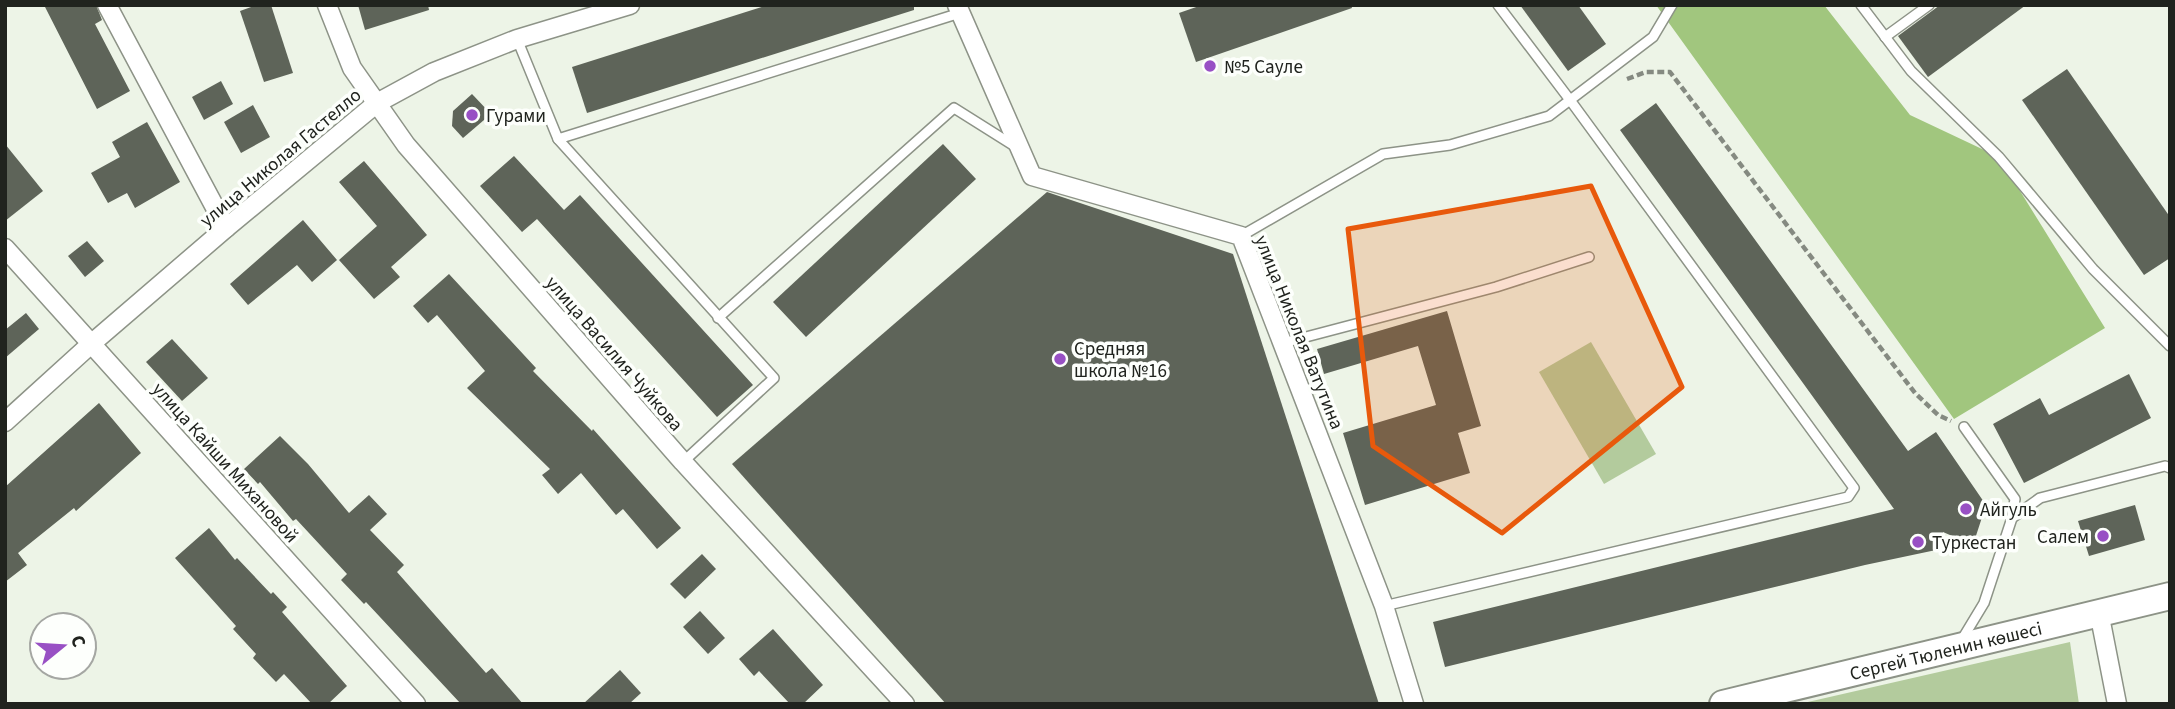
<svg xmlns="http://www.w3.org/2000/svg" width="2175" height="709" viewBox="0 0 2175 709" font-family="'Source Sans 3',sans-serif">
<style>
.green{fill:#b3cb9d}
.forest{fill:#a1c67e}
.building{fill:#5e6459}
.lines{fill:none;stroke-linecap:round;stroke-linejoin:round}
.service-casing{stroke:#8d9387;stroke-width:12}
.minor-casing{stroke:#8d9387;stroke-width:21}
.secondary-casing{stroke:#8d9387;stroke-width:30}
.path{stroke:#858a81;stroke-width:4.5;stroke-dasharray:7 3.5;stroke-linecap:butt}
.service{stroke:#fff;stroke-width:9}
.minor{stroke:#fff;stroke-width:18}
.secondary{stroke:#fff;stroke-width:26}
.marked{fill:#e8590c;fill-opacity:0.2;stroke:#e8590c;stroke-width:5;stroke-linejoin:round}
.poi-dot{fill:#9850c4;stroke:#fdfffc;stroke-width:2.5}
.labels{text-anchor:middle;stroke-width:7;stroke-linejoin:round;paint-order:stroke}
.poi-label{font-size:19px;fill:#20231e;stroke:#fdfffc;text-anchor:start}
.street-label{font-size:19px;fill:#20231e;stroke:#fdfffc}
</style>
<rect width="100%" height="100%" fill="#edf4e7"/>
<g class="green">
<path d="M 1591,342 L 1656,454 L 1604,484 L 1539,372 Z"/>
<path d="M 2070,642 L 2079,704 L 1799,704 Z"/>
</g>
<path class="forest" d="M 1656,5 L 1824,5 L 1910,115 L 1999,157 L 2105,328 L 1954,419 Z"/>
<g class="building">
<path d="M 44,5 L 96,5 L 102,20 L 95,24 L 130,91 L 97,109 Z"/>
<path d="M 257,5 L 271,5 L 293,73 L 264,82 L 240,11 Z"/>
<path d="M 358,5 L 428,5 L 429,10 L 365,30 Z"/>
<path d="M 768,5 L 914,5 L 914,10 L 587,113 L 572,67 Z"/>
<path d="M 1202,5 L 1351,5 L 1352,8 L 1196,62 L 1179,13 Z"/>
<path d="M 1520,5 L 1578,5 L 1606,44 L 1568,71 Z"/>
<path d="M 1940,5 L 2026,5 L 1928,77 L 1898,36 Z"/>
<path d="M 2067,69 L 2170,217 L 2170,258 L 2144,275 L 2022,100 Z"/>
<path d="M 221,81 L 233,104 L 204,120 L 192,97 Z"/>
<path d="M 472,94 L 491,114 L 463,138 L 452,126 L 453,111 Z"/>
<path d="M 1656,103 L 1908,451 L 1936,432 L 1986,505 L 1973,545 L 1943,532 L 1936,550 L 1865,565 L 1445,667 L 1433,622 L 1894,509 L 1620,130 Z"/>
<path d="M 253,105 L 270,137 L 241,153 L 224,122 Z"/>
<path d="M 147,122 L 180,182 L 135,208 L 127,193 L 108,203 L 91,173 L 120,157 L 112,142 Z"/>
<path d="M 5,144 L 43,191 L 5,221 Z"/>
<path d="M 943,144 L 976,179 L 806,337 L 773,302 Z"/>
<path d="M 514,156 L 564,210 L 580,195 L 753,385 L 717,417 L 537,219 L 522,232 L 480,186 Z"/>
<path d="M 364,161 L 427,235 L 391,267 L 400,277 L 374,299 L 339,260 L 377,226 L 339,182 Z"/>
<path d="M 1047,192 L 1233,254 L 1379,704 L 946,704 L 732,464 Z"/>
<path d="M 303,220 L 337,260 L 312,282 L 297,265 L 248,305 L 230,284 Z"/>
<path d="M 87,241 L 104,261 L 85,277 L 68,256 Z"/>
<path d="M 449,274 L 536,368 L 533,371 L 592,431 L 593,429 L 681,528 L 657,549 L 623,509 L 616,515 L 581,473 L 558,494 L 542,475 L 550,469 L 467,388 L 485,371 L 437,315 L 428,323 L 413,306 Z"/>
<path d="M 1447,311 L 1481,426 L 1458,433 L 1470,473 L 1365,505 L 1343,433 L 1436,405 L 1418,346 L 1324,374 L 1317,349 Z"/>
<path d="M 26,313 L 39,329 L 5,358 L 5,330 Z"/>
<path d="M 172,339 L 208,378 L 182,401 L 146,362 Z"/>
<path d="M 2129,374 L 2151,418 L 2024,483 L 1993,424 L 2040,398 L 2049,415 Z"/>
<path d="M 99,403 L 141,453 L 76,511 L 74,508 L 18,553 L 27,565 L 5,582 L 5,487 Z"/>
<path d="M 280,436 L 308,464 L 349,513 L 369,495 L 387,514 L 370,530 L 404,565 L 397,572 L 486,673 L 492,668 L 523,704 L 461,704 L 366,602 L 364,604 L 341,580 L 347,574 L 296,519 L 293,521 L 260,482 L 258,484 L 244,469 Z"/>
<path d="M 2135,505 L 2145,540 L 2089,556 L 2078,521 Z"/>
<path d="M 209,528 L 235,560 L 237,558 L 271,594 L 273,592 L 287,607 L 282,612 L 347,686 L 328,704 L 312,704 L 284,674 L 276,682 L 253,658 L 256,654 L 233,629 L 236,626 L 175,558 Z"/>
<path d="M 702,554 L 716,569 L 685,599 L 670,584 Z"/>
<path d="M 700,611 L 725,638 L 708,654 L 683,627 Z"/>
<path d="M 773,629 L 823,685 L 803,704 L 790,704 L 759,671 L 754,676 L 739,659 Z"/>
<path d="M 620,670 L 641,693 L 629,704 L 583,704 Z"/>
</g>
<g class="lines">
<defs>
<g id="service">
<path d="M 1861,5 L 1911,71 L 1999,157 L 2093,269 L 2170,346"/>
<path d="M 1885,37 L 1929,5"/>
<path d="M 517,39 L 558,139 L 960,13"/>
<path d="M 558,139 L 774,378 L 683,462"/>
<path d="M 1241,236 L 1383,154 L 1450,145 L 1549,116 L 1653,37 L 1672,5"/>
<path d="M 718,318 L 954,108 L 1016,147"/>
<path d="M 1283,343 L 1496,287 L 1589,257"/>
<path d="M 1964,427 L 2015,499 L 2012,518"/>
<path d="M 1384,606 L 1848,497 L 1854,488 L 1570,100 L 1498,5"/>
<path d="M 1961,641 L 1984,603 L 2012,518 L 2040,498 L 2165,466 L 2170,468"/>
</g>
<g id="minor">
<path d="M 107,5 L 226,228"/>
<path d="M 327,5 L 352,68 L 406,145 L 683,462 L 905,704"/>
<path d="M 957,5 L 1032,176 L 1241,236 L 1384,606 L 1414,704"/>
<path d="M 5,248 L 416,704"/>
<path d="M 5,422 L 91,344 L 226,228 L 377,103 L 434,72 L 517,39 L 630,5"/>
<path d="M 2099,612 L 2117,704"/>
</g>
<g id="secondary">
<path id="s1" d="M 1723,704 L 2170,596"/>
</g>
</defs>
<use href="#service" class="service-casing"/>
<use href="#minor" class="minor-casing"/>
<use href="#secondary" class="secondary-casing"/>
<path class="path" d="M 1627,79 L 1646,72 L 1670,72 L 1915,393 L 1938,415 L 1951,421"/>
<use href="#service" class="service"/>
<use href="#minor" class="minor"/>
<use href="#secondary" class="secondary"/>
</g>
<path class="marked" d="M 1591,186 L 1682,387 L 1502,533 L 1373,446 L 1348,229 Z"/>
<g class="poi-dot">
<circle cx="1210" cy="66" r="7"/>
<circle cx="472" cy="115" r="7"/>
<circle cx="1060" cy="359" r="7"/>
<circle cx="1966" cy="509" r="7"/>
<circle cx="2103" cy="536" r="7"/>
<circle cx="1918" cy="542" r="7"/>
</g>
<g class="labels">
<g class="poi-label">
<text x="1224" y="73">№5 Сауле</text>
<text x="486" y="122">Гурами</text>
<text x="1074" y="355">Средняя<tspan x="1074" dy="22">школа №16</tspan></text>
<text x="1980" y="516">Айгуль</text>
<text x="2089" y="543" text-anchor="end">Салем</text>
<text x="1932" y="549">Туркестан</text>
</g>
<g class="street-label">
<text transform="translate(280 157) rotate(-40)" y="7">улица Николая Гастелло</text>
<text transform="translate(1300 332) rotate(68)" y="7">улица Николая Ватутина</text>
<text transform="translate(615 353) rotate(49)" y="7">улица Василия Чуйкова</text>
<text transform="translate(226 462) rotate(48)" y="7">улица Кайши Михановой</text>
<text dy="7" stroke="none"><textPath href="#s1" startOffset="229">Сергей Тюленин көшесі</textPath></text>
</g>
</g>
<rect width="2175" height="709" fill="none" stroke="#20231e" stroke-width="14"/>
<g transform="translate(63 646) rotate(72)"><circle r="33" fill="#fdfffc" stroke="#a5a7a3" stroke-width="2"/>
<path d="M0-5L12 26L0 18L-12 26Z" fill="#9850c4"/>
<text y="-10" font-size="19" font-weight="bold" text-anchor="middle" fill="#20231e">С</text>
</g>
</svg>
